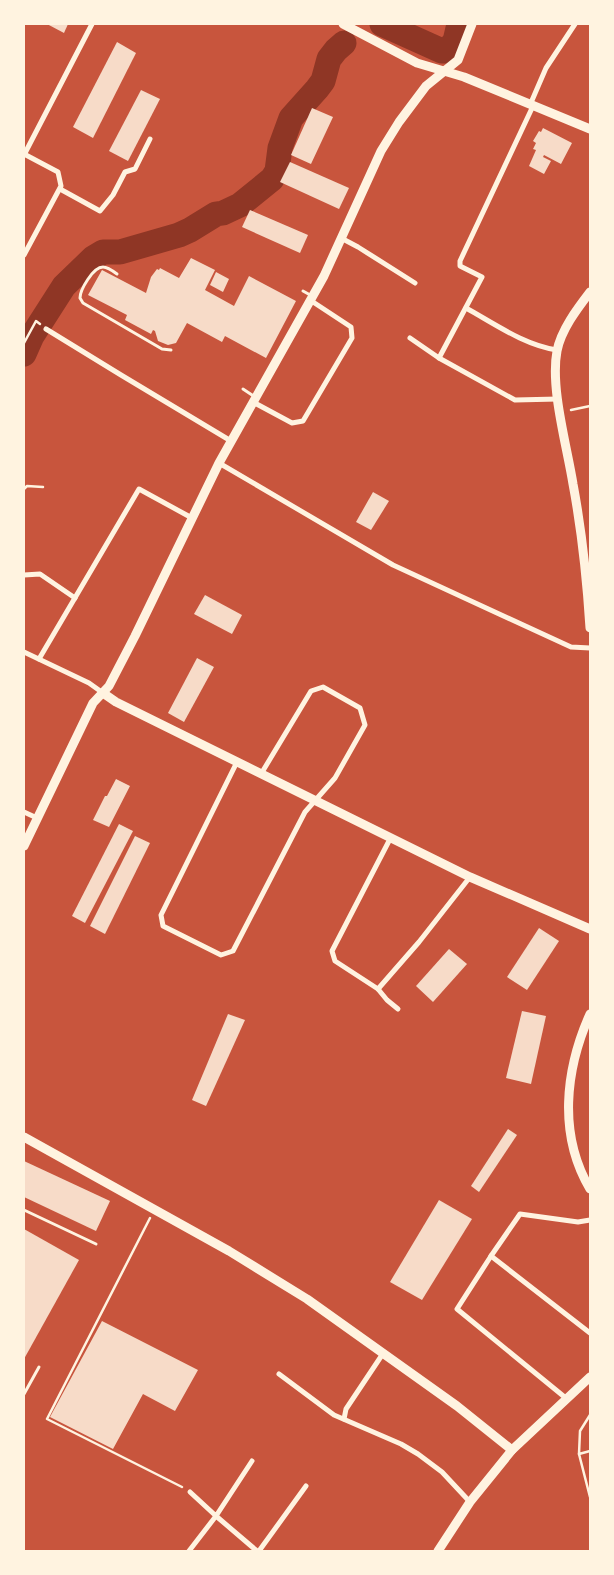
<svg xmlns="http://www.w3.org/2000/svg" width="614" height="1575" viewBox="0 0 614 1575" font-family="'DejaVu Sans',sans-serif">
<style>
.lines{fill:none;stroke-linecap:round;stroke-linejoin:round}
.river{stroke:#8f3625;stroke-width:25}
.building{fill:#f7dbc8}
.path{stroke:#fff3e0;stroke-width:2.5}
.service{stroke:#fff3e0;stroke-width:3}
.minor{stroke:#fff3e0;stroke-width:5}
.tertiary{stroke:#fff3e0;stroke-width:9}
.secondary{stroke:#fff3e0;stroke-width:9}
</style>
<rect width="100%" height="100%" fill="#c8553d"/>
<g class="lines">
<g class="river">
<path d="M 382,24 L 442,51 L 447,51 L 455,41 L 459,24"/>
<path d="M 24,354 L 32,336 L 64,286 L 93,258 L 103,252 L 120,252 L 179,235 L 190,230 L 216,214 L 223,213 L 240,205 L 272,179 L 277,171 L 280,148 L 291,118 L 317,89 L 323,81 L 329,59 L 336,50 L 344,43"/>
</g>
</g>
<g class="building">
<path d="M 47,24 L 68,24 L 64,33 Z"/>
<path d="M 117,42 L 136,53 L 93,138 L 73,127 Z"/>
<path d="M 141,90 L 160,99 L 128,161 L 109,151 Z"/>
<path d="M 312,108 L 333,117 L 311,164 L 291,155 Z"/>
<path d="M 543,128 L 572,143 L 561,164 L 544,155 L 543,157 L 551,161 L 544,174 L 529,166 L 536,150 L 533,149 L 536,143 L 533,141 L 539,131 L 541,132 Z"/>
<path d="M 290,162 L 349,188 L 339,209 L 280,182 Z"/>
<path d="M 250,210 L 308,235 L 300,253 L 242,227 Z"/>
<path d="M 191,258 L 215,270 L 205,290 L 234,306 L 249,276 L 296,301 L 266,358 L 225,336 L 222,342 L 187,323 L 176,343 L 168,345 L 158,341 L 155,331 L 153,330 L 151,334 L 125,320 L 127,315 L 88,295 L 102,270 L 146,293 L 151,277 L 157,269 L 159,270 L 160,268 L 179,278 Z"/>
<path d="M 216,272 L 229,279 L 223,292 L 210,285 Z"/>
<path d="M 373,492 L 389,501 L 371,530 L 356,522 Z"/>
<path d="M 205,595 L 242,615 L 232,634 L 194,614 Z"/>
<path d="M 197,658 L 214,667 L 184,722 L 168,713 Z"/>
<path d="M 116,779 L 130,786 L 109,827 L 93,820 L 105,796 L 107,796 Z"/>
<path d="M 119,824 L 133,831 L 85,923 L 72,916 Z"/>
<path d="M 135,836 L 150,843 L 105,934 L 90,926 Z"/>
<path d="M 539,928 L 559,941 L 527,990 L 507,977 Z"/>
<path d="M 449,949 L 467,964 L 433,1002 L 416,986 Z"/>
<path d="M 522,1011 L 546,1016 L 531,1084 L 506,1078 Z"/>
<path d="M 228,1014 L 245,1020 L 206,1106 L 192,1100 Z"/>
<path d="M 508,1129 L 517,1135 L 479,1192 L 471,1186 Z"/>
<path d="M 24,1161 L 110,1201 L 96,1231 L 24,1197 Z"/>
<path d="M 439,1200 L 472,1219 L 422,1300 L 390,1282 Z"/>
<path d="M 24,1229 L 79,1260 L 24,1359 Z"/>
<path d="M 102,1321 L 198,1370 L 175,1411 L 143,1394 L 113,1449 L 50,1417 Z"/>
</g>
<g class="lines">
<g class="path">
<path d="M 24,343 L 36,321 L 40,324"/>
<path d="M 571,410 L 590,406"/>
<path d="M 24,489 L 27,486 L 43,487"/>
<path d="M 150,1218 L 47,1419 L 182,1487"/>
<path d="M 590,1415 L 580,1431 L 579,1454 L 590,1451"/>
<path d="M 579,1454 L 590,1497"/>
</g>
<g class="service">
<path d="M 117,274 C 113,271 107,267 103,267 C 93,267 80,290 80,298 L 83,303 L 162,349 L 171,350"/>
<path d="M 303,291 L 312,296"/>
<path d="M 243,389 L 255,397"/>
<path d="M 24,1210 L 96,1244"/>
<path d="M 24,1394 L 39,1367"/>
</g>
<g class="minor">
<path d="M 530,105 L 546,68 L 575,24"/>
<path d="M 24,154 L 58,172 L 61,186 L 24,255"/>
<path d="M 24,155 L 92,24"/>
<path d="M 60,189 L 100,211 L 113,195 L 125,172 L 135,169 L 150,139"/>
<path d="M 341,238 L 358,247 L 415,283"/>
<path d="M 466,308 C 495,324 524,345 557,350"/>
<path d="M 46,329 L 121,375 L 231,441"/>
<path d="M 410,338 L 439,358 L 515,400 L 558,399"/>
<path d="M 439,358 L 482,277 L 460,266 L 460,261 L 533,106"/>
<path d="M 253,402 L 292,423 L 303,421 L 352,338 L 351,327 L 310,300"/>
<path d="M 219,463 L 393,565 L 571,647 L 590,648"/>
<path d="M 24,575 L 40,574 L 75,598"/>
<path d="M 24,652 L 89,683 L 103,693"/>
<path d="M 39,659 L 139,489 L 192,518"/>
<path d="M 237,762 L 161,915 L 163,926 L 221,955 L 233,951 L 305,812 L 335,778 L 365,725 L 360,708 L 323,687 L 311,691 L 261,774"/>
<path d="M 24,812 L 37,818"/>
<path d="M 390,839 L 332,951 L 335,961 L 378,989 L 387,1000 L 398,1009"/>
<path d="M 378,989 L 419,942 L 470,877"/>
<path d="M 590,1220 L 578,1222 L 520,1214 L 491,1256 L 590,1333"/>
<path d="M 491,1256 L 457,1309 L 567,1399"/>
<path d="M 279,1374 L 334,1415 L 401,1444 L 418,1454 L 442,1472 L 470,1502"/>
<path d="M 344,1419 L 346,1409 L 384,1352"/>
<path d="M 190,1492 L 216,1516 L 252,1461"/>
<path d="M 189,1551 L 216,1516 L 257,1551"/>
<path d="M 259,1551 L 306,1486"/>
</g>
<g class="tertiary">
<path d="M 590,292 C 577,309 561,330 557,351 C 550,388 567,446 573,484 C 582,532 587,580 590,628"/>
<path d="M 103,693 L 116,702 L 470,877 L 590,929"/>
<path d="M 24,846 L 93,703 L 109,686 L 135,636 L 219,463 L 324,276 L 381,151 L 399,122 L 426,86 L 458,60 L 472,24"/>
<path d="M 590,1014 C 565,1070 558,1135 590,1189"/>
<path d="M 24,1137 L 229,1251 L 307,1299 L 457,1406 L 512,1450"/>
<path d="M 438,1551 L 470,1502 L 512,1450 L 590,1377"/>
</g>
<path class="secondary" d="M 343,24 L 417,63 L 464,77 L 590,129"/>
</g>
<rect width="614" height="1575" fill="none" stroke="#fff3e0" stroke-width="50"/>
</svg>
